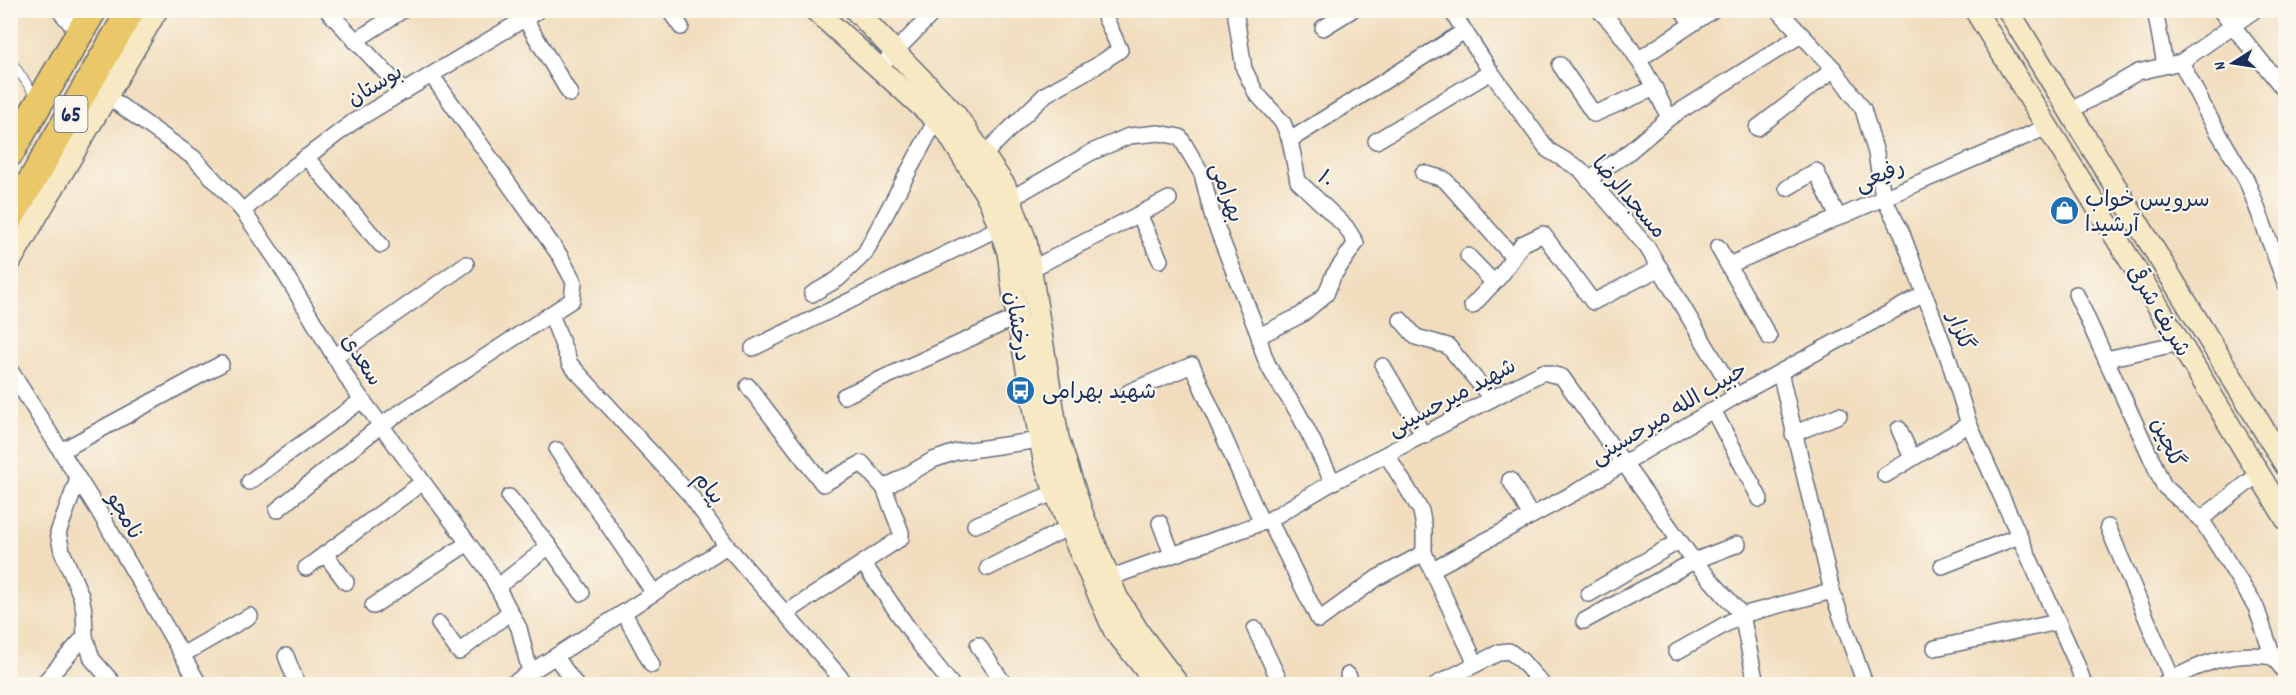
<svg xmlns="http://www.w3.org/2000/svg" width="2296" height="695" viewBox="0 0 2296 695" font-family="Dekko,'Playpen Sans Arabic',sans-serif">
<style>
.lines{fill:none;stroke-linecap:round;stroke-linejoin:round}
.lane-casing{stroke:#666c7f;stroke-width:10}
.street-casing{stroke:#666c7f;stroke-width:18}
.secondary-casing{stroke:#666c7f;stroke-width:24}
.highway-casing{stroke:#666c7f;stroke-width:30}
.lane{stroke:#fff;stroke-width:8}
.street{stroke:#fff;stroke-width:15}
.secondary{stroke:#f7e9c3;stroke-width:21}
.highway{stroke:#eac769;stroke-width:27}
.labels{text-anchor:middle;stroke-width:4.5;stroke-linejoin:round;paint-order:stroke}
.shield{fill:#fbf7ec;stroke:#5e6b89;stroke-width:1.5}
.shield-label{font-size:21px;font-weight:bold;fill:#1b2f5e}
.street-label{font-size:22px;fill:#1b2f5e;stroke:#fbf7ec}
.poi-label{font-size:22px;fill:#1b2f5e;stroke:#fbf7ec;text-anchor:start}
</style>
<rect width="100%" height="100%" fill="#fbf7ec"/>
<filter id="ink" filterUnits="userSpaceOnUse"><feTurbulence type="fractalNoise" baseFrequency=".0167" numOctaves="2"/><feDisplacementMap in="SourceGraphic" scale="12" xChannelSelector="R" yChannelSelector="G"/><feConvolveMatrix kernelMatrix="1 2 1 2 8 2 1 2 1" color-interpolation-filters="sRGB"/></filter>
<filter id="wash" filterUnits="userSpaceOnUse"><feTurbulence type="fractalNoise" baseFrequency=".008" numOctaves="4" result="noise"/><feDisplacementMap in="SourceGraphic" scale="24" xChannelSelector="R" yChannelSelector="G"/><feGaussianBlur stdDeviation="1.35" result="paint"/><feColorMatrix in="noise" values="0 0 0 0 0 0 0 0 0 0 0 0 0 0 0 0 0 1.4 0 .05"/><feComposite in="paint" operator="in"/></filter>
<g filter="url(#wash)">
<rect width="100%" height="100%" fill="#f1ddbd"/>
</g>
<g filter="url(#ink)">
<g class="lines">
<defs>
<path id="lane" d="M 10,59 L 32,91"/>
<g id="street">
<path d="M 59,10 L 71,24"/>
<path d="M 327,10 L 404,92"/>
<path d="M 669,10 L 681,27"/>
<path d="M 1235,10 L 1244,69 L 1256,93 L 1283,123 L 1290,140 L 1298,181 L 1346,227 L 1356,243 L 1333,276 L 1326,294 L 1301,315 L 1259,336"/>
<path d="M 1451,10 L 1491,72 L 1548,150 L 1580,169 L 1647,247 L 1736,396"/>
<path d="M 1599,10 C 1630,40 1651,79 1669,118"/>
<path d="M 1682,10 L 1692,24"/>
<path d="M 1778,10 L 1834,69 L 1863,109 L 1876,153 L 1883,197 L 1901,231 L 1948,357 L 1969,424 L 2076,662 L 2084,684"/>
<path d="M 2155,10 L 2165,65"/>
<path d="M 2220,10 L 2286,92"/>
<path d="M 525,19 L 570,94"/>
<path d="M 1323,28 L 1352,10"/>
<path d="M 355,41 L 403,10"/>
<path d="M 1638,60 L 1713,10"/>
<path d="M 2181,62 L 2208,115 L 2247,181 L 2286,285"/>
<path d="M 1560,65 L 1594,114 L 1655,88"/>
<path d="M 879,68 L 936,10"/>
<path d="M 107,96 L 194,158 L 243,211 L 278,262 L 352,386 L 488,570 L 519,628 L 529,668 L 527,684"/>
<path d="M 2070,111 L 2138,72 L 2181,62 L 2255,10"/>
<path d="M 1757,128 L 1834,69"/>
<path d="M 1290,140 L 1463,32"/>
<path d="M 1376,141 L 1491,72"/>
<path d="M 306,157 L 381,245"/>
<path d="M 978,160 L 1046,94 L 1096,66 L 1120,50 L 1102,10"/>
<path d="M 1423,173 L 1444,179 L 1513,257"/>
<path d="M 1588,179 L 1624,156 L 1669,118 L 1801,35"/>
<path d="M 1787,188 L 1816,171 L 1838,217"/>
<path d="M 1010,199 L 1092,152 L 1129,136 L 1159,133 L 1180,137 L 1202,174 L 1213,218 L 1259,336 C 1265,370 1280,383 1297,411 C 1310,434 1321,459 1333,482"/>
<path d="M 243,211 L 292,168 L 353,122 L 539,10"/>
<path d="M 1139,214 L 1160,260"/>
<path d="M 1718,247 L 1769,337"/>
<path d="M 1468,256 L 1494,283"/>
<path d="M 1729,265 L 2047,127"/>
<path d="M 1031,269 L 1169,199"/>
<path d="M 812,294 L 838,279 L 865,253 L 936,120"/>
<path d="M 2076,294 L 2164,486 L 2201,519 L 2256,607 L 2273,657"/>
<path d="M 1472,306 L 1502,274 L 1522,244 L 1543,234 L 1593,302 L 1660,268"/>
<path d="M 551,314 L 570,364 L 690,495 L 727,546 L 846,684"/>
<path d="M 1401,320 L 1416,337 L 1448,346 L 1492,399"/>
<path d="M 753,348 L 999,228"/>
<path d="M 334,357 L 466,264"/>
<path d="M 2106,359 L 2180,343"/>
<path d="M 1383,366 L 1424,436"/>
<path d="M 10,370 L 98,510 L 199,684"/>
<path d="M 1780,372 L 1832,591 L 1865,684"/>
<path d="M 748,386 L 823,484 L 862,463 L 884,488 L 901,532 L 901,538 L 786,613"/>
<path d="M 1129,392 L 1192,365 L 1262,523"/>
<path d="M 844,396 L 1017,317"/>
<path d="M 1713,410 L 1760,499"/>
<path d="M 1899,429 L 1912,458"/>
<path d="M 1793,434 L 1839,415"/>
<path d="M 557,450 L 654,593"/>
<path d="M 61,451 L 221,364"/>
<path d="M 1387,455 L 1421,511 L 1424,527 L 1424,553 L 1476,664"/>
<path d="M 1885,475 L 1969,424"/>
<path d="M 78,479 L 58,533 L 62,551 L 81,596 L 84,611 L 85,636 L 92,659 L 114,684"/>
<path d="M 1510,480 L 1531,516"/>
<path d="M 249,482 L 362,400"/>
<path d="M 884,488 L 933,460 L 956,452 L 1040,440"/>
<path d="M 509,497 L 549,546 L 582,593"/>
<path d="M 277,510 L 381,425 L 572,300 L 574,282 L 560,256 L 432,76"/>
<path d="M 2201,519 L 2259,474"/>
<path d="M 1269,520 L 1319,620 L 1377,578 L 1424,553"/>
<path d="M 1160,523 L 1172,554"/>
<path d="M 975,525 L 1056,492"/>
<path d="M 2108,527 L 2172,679"/>
<path d="M 325,554 L 346,582"/>
<path d="M 863,563 L 920,645 L 951,684"/>
<path d="M 1942,566 L 2019,536"/>
<path d="M 306,568 L 423,482"/>
<path d="M 988,568 L 1069,527"/>
<path d="M 1433,569 L 1576,492 L 1736,396 L 1924,294"/>
<path d="M 1101,581 L 1269,520 L 1333,482 L 1543,372 L 1562,377 L 1694,561 L 1742,615 L 1756,684"/>
<path d="M 497,587 L 549,546"/>
<path d="M 1589,594 L 1679,541"/>
<path d="M 373,606 L 468,543"/>
<path d="M 624,613 L 652,665"/>
<path d="M 1584,621 L 1694,561 L 1738,544"/>
<path d="M 439,624 L 459,652 L 510,612"/>
<path d="M 1255,629 L 1281,684"/>
<path d="M 978,645 L 1004,684"/>
<path d="M 1935,648 L 2058,622"/>
<path d="M 1676,652 L 1742,615 L 1832,591"/>
<path d="M 182,655 L 250,616"/>
<path d="M 286,656 L 297,684"/>
<path d="M 556,657 L 575,684"/>
<path d="M 1348,675 L 1352,684"/>
<path d="M 43,684 L 85,636"/>
<path d="M 512,684 L 727,546"/>
<path d="M 1437,684 L 1500,652 L 1509,651 L 1521,660 L 1542,684"/>
<path d="M 2163,684 C 2198,664 2233,650 2273,657 L 2286,673"/>
</g>
<g id="secondary">
<path d="M 815,10 L 944,127 L 990,201 L 1008,252 L 1015,305 L 1045,465 L 1069,527 L 1114,630 L 1157,684"/>
<path d="M 855,10 L 955,114 L 1005,186 L 1026,241 L 1058,438 L 1082,513 L 1117,597 L 1140,634 L 1178,684"/>
<path d="M 1975,10 L 2141,278 L 2286,519"/>
<path d="M 2008,10 L 2286,466"/>
<path d="M 10,262 L 157,10"/>
</g>
<g id="highway">
<path d="M 10,153 L 93,10"/>
<path d="M 10,218 L 131,10"/>
</g>
</defs>
<use href="#lane" class="lane-casing"/>
<use href="#street" class="street-casing"/>
<use href="#secondary" class="secondary-casing"/>
<use href="#highway" class="highway-casing"/>
<use href="#lane" class="lane"/>
<use href="#street" class="street"/>
<use href="#secondary" class="secondary"/>
<use href="#highway" class="highway"/>
</g>
</g>
<defs>
<symbol id="shop-disc" viewBox="-11 -11 22 22"><circle r="9.5" fill="#1f6fb2" stroke="#fbf7ec"/><path d="M-5-2.5h2.3a2.7 3.5 0 0 1 5.4 0H5L5.5 6h-11ZM-1.5-2.5h3a1.5 2.3 0 0 0-3 0Z" fill="#fff"/></symbol>
<symbol id="bus-disc" viewBox="-11 -11 22 22"><circle r="9.5" fill="#1f6fb2" stroke="#fbf7ec"/><path d="M-5-6H5V4H4V6H2V4H-2V6H-4V4H-5ZM-3.5-4V0h7V-4ZM-3.5 1.2v1.5H-2V1.2ZM2 1.2v1.5H3.5V1.2Z" fill="#fff"/></symbol>
</defs>
<g fill-rule="evenodd">
<use href="#shop-disc" x="2048" y="194" width="33" height="33"/>
<use href="#bus-disc" x="1004" y="374" width="33" height="33"/>
</g>
<g class="labels">
<rect class="shield" x="54.5" y="96" width="33" height="36" rx="4.5"/>
<g class="shield-label">
<text x="71" y="121">65</text>
</g>
<g class="street-label">
<text transform="translate(374 84) rotate(-31)" y="8">بوستان</text>
<text transform="translate(1879 174) rotate(-23)" y="8">رفیعی</text>
<text transform="translate(1327 178) rotate(44)" y="8">۱۰</text>
<text transform="translate(1228 192) rotate(71)" y="8">بهرامی</text>
<text transform="translate(1630 196) rotate(49)" y="8">مسجدالرضا</text>
<text transform="translate(2160 310) rotate(59)" y="8">شریف شرقی</text>
<text transform="translate(1019 326) rotate(81)" y="8">درخشان</text>
<text transform="translate(1962 331) rotate(70)" y="8">گلزار</text>
<text transform="translate(363 359) rotate(57)" y="8">سعدی</text>
<text transform="translate(1451 396) rotate(-28)" y="8">شهید میرحسینی</text>
<text transform="translate(1668 412) rotate(-31)" y="8">حبیب الله میرحسینی</text>
<text transform="translate(2169 442) rotate(66)" y="8">گلچین</text>
<text transform="translate(710 487) rotate(51)" y="8">پیام</text>
<text transform="translate(126 515) rotate(60)" y="8">نامجو</text>
</g>
<g class="poi-label">
<text x="2085" y="206">سرویس خواب<tspan x="2085" dy="25">آرشیدا</tspan></text>
<text x="1042" y="398">شهید بهرامی</text>
</g>
</g>
<rect width="2296" height="695" fill="none" stroke="#fbf7ec" stroke-width="36"/>
<g transform="translate(2233 63) rotate(258)" stroke="#fbf7ec" stroke-width="4.5" paint-order="stroke">
<path d="M0-4.5L10 22L0 15L-10 22Z" fill="#1b2f5e"/>
<text y="-9" font-size="16" font-weight="bold" text-anchor="middle" fill="#1b2f5e">N</text>
</g>
</svg>
